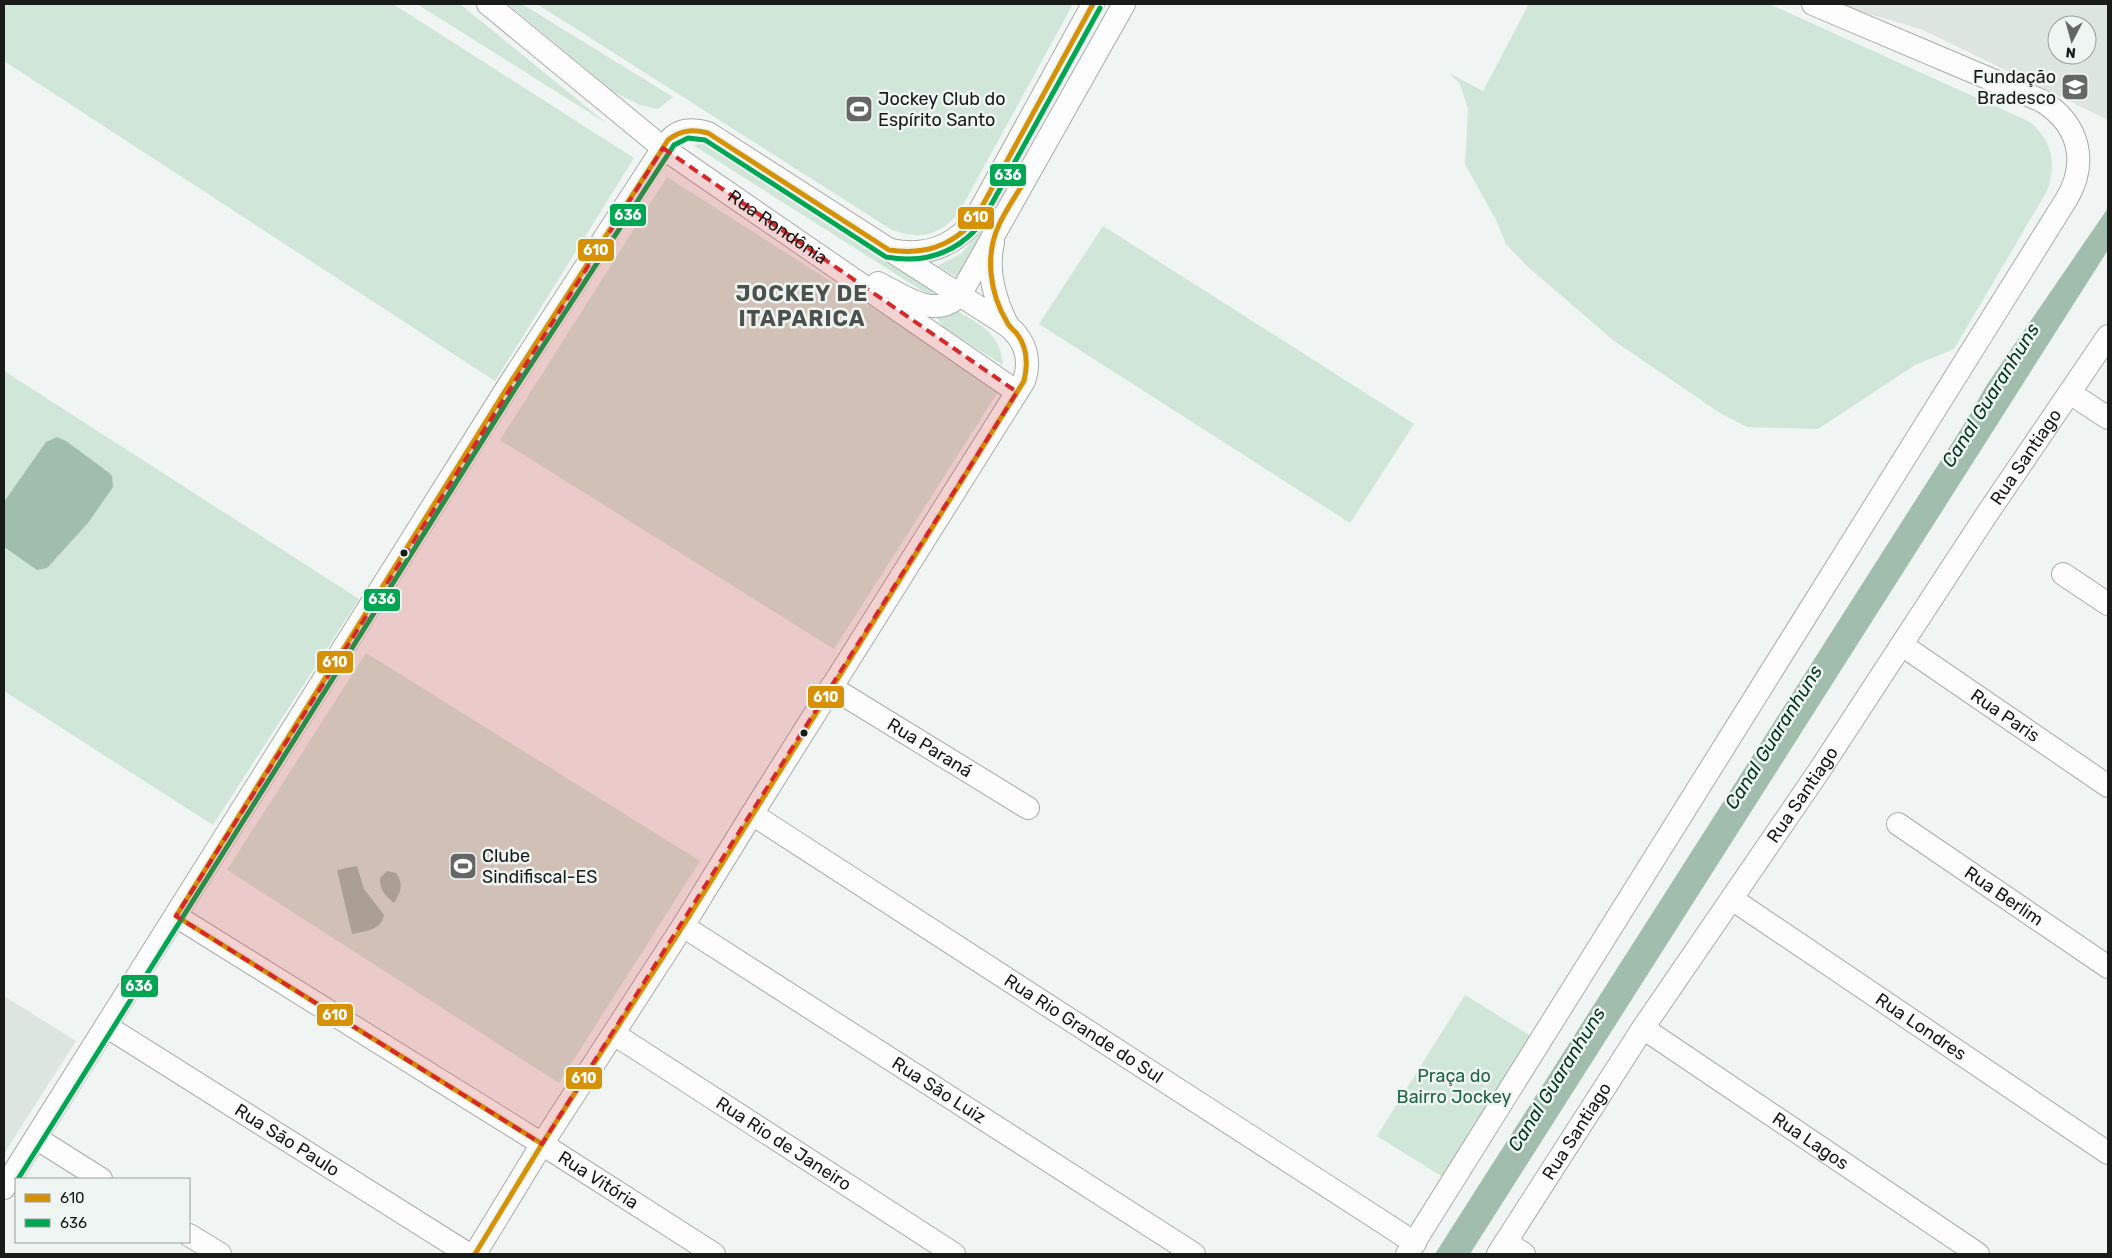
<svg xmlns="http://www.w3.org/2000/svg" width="2112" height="1258" viewBox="0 0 2112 1258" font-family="Rubik,sans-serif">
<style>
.built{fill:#dde5e0;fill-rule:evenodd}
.green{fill:#cfe6d9}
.water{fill:#a1bdae}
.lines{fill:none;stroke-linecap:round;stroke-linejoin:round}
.minor-casing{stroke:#a9acaa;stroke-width:24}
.minor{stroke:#fdfdfd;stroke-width:22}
.bus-1-casing{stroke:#eff5f2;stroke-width:9}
.bus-2-casing{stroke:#eff5f2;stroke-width:9}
.bus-1{stroke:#d69104;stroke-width:5}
.bus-2{stroke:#00a651;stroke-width:5}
.marked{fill:#d62828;fill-opacity:0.2;stroke:#d62828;stroke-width:4;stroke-dasharray:10 6;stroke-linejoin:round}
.bus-dot{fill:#191b19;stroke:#eff5f2;stroke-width:2}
.labels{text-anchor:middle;stroke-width:5;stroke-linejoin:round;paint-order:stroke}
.poi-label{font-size:18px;fill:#191b19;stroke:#eff5f2;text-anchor:start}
.street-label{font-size:18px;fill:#191b19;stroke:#eff5f2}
.park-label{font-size:18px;fill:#226447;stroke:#eff5f2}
.water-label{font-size:19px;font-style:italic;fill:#003520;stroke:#eff5f2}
.district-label{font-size:22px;font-weight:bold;letter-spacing:1px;fill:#4c514e;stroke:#eff5f2}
.line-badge{stroke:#eff5f2;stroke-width:2}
.badge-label{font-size:14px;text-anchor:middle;font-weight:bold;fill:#fff}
</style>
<rect width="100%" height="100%" fill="#f0f4f2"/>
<g class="built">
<path d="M 1848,4 L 2108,4 L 2108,120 L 1923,30 L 1846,7 ZM 2057,25 L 2087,25 L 2087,55 L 2057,55 Z"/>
<path d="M 4,996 L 76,1041 L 5,1152 L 4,1151 Z"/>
</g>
<g class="green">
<path d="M 4,4 L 393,4 L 634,158 L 495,381 L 4,61 Z"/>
<path d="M 417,4 L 460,4 L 606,123 Z"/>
<path d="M 508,4 L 522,4 L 673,97 L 658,109 L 640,105 L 614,92 Z"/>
<path d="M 537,4 L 1073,4 L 958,214 C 938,236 920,240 892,230 Z"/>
<path d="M 1529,4 L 1769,4 L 2030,122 C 2052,141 2057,164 2047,191 L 1954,349 L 1915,365 L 1818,429 L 1747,427 L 1720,413 L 1613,340 L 1527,266 L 1506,244 L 1495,218 L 1465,164 L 1468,109 L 1460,84 L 1449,73 L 1483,91 Z"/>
<path d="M 703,144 L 937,293 L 927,294 L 693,145 Z"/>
<path d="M 667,177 L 1000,389 L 834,649 L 500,440 Z"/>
<path d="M 1103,226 L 1414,424 L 1350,523 L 1039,324 Z"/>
<path d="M 980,232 L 985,235 L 960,279 L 937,266 L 961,254 Z"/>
<path d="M 959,312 C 982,325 1001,336 1003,365 L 943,327 L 937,318 Z"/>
<path d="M 4,371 L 359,599 L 213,825 L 4,691 Z"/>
<path d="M 366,653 L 700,861 L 559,1083 L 227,870 Z"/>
<path d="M 1465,995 L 1531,1036 L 1443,1177 L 1377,1136 Z"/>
</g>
<g class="water">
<path d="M 2108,208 L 2108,250 L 1470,1254 L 1435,1254 L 1968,418 L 1986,386 Z"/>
<path d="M 57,437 L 66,441 L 108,472 L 112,476 L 113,487 L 88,523 L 47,568 L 37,570 L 4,547 L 4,502 L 46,442 Z"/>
<path d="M 357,866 L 364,889 L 384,915 C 381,931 364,931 352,934 L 337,870 Z"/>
<path d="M 387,871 L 396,873 C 404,884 401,892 394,903 C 385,895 380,891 380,878 Z"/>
</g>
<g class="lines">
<defs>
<g id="minor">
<path id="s1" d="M 488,4 L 663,148 L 1017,392"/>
<path d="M 993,243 C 986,272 995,300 1008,326"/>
<path d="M 891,250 C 924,257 953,247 974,221 L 1093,4"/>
<path d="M 878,283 C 903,295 935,321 960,295 L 1124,4"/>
<path d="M 2070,393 L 2108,418"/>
<path d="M 2063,574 L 2108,604"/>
<path id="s2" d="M 1902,645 L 2108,786"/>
<path id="s3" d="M 831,687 L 1028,808"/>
<path id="s4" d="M 752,814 L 1415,1243"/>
<path id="s5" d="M 1898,824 L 2108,967"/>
<path id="s6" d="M 1732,899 L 2108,1153"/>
<path id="s7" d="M 176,916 L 542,1144 L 714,1254"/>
<path id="s8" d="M 683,926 L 1194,1254"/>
<path id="s9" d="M 106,1026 L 468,1254"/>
<path id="s10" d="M 1643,1028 L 1978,1254"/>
<path id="s11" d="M 614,1034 L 954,1254"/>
<path d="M 36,1138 L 101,1179"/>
<path d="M 4,1188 L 507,388 L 663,148 C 675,130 687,127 708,133 L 1008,326 C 1026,341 1031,360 1024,381 L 752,814 L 683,926 L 542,1144 L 475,1254"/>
<path d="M 189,1235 L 220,1254"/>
<path d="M 1506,1242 L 1524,1254"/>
<path d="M 1407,1254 L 2066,200 C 2089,162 2079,124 2042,101 L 1813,4"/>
<path id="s12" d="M 1498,1254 L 1643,1028 L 1819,771 L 1985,517 L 2108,336"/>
</g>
</defs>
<use href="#minor" class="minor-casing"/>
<use href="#minor" class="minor"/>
<defs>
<g id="bus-1">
<path d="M 542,1144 L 176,916 L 507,388 L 668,140 C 681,130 692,129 708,133 L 889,250 C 924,255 950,247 974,221 L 1093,4"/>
<path d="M 475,1254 L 542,1144 L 683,926 L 1024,381 C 1028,364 1028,348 1017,334 C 1014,330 1009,327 1007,322 C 990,294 985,257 998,227 C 1004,213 1013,200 1021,187"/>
</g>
<path id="bus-2" d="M 18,1179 L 513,392 L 674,145 L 688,138 L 705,140 L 886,257 C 924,264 955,254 980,225 L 1100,8"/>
</defs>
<use href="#bus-1" class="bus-1-casing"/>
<use href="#bus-2" class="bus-2-casing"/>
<use href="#bus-1" class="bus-1"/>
<use href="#bus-2" class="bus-2"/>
</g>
<path class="marked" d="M 663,148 L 1017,392 L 542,1144 L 176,916 Z"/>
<defs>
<symbol id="school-square" viewBox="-11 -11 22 22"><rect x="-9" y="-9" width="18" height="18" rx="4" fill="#646765" stroke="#eff5f2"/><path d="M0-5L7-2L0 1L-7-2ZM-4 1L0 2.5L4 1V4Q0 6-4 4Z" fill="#fff"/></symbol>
<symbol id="stadium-square" viewBox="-11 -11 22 22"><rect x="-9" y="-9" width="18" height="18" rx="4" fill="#646765" stroke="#eff5f2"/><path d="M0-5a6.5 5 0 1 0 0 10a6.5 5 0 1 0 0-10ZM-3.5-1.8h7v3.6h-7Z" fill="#fff"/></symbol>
</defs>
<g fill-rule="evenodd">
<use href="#school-square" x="2059" y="71" width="32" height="32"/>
<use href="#stadium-square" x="843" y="93" width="32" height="32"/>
<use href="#stadium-square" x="447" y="850" width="32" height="32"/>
</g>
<g class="bus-dot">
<circle cx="404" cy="553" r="4.5"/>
<circle cx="804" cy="733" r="4.5"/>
</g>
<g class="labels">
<g class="poi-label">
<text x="2056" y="83" text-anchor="end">Fundação<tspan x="2056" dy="21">Bradesco</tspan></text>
<text x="878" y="105">Jockey Club do<tspan x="878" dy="21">Espírito Santo</tspan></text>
<text x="482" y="862">Clube<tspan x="482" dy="21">Sindifiscal-ES</tspan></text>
</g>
<g class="street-label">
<text dy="6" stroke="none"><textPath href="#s1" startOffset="366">Rua Rondônia</textPath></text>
<text dy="6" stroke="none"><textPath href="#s12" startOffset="956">Rua Santiago</textPath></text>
<text dy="6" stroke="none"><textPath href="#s2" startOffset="125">Rua Paris</textPath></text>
<text dy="6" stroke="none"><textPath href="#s3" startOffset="116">Rua Paraná</textPath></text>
<text dy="6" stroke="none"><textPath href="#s12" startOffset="551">Rua Santiago</textPath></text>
<text dy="6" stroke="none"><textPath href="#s5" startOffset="128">Rua Berlim</textPath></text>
<text dy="6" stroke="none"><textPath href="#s6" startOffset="228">Rua Londres</textPath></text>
<text dy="6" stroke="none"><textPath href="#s4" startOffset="395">Rua Rio Grande do Sul</textPath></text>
<text dy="6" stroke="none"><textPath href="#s8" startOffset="304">Rua São Luiz</textPath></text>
<text dy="6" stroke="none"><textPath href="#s12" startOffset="146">Rua Santiago</textPath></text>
<text dy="6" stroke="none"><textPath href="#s9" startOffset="214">Rua São Paulo</textPath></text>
<text dy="6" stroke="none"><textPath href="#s10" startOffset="202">Rua Lagos</textPath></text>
<text dy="6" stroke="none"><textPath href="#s11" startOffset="202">Rua Rio de Janeiro</textPath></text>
<text dy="6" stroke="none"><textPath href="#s7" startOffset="498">Rua Vitória</textPath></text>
</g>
<g class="park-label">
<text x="1454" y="1082">Praça do<tspan x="1454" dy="21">Bairro Jockey</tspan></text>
</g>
<g class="water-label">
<text transform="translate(1990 395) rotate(-58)" y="7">Canal Guaranhuns</text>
<text transform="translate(1773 737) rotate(-58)" y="7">Canal Guaranhuns</text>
<text transform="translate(1556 1079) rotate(-58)" y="7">Canal Guaranhuns</text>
</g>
<g class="district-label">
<text x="802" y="301">JOCKEY DE<tspan x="802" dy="25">ITAPARICA</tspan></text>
</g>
</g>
<g class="line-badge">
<rect x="989" y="163" width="38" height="24" rx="5" fill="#00a651"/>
<rect x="609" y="203" width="38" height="24" rx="5" fill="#00a651"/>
<rect x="957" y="206" width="38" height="24" rx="5" fill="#d69104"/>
<rect x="577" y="238" width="38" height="24" rx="5" fill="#d69104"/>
<rect x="363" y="588" width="38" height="24" rx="5" fill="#00a651"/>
<rect x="316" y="650" width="38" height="24" rx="5" fill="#d69104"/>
<rect x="807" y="685" width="38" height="24" rx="5" fill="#d69104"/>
<rect x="120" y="974" width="39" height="24" rx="5" fill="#00a651"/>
<rect x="316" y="1003" width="38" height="24" rx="5" fill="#d69104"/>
<rect x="565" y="1066" width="38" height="24" rx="5" fill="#d69104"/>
</g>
<g class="badge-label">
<text x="1008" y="180">636</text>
<text x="628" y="220">636</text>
<text x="976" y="222">610</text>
<text x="596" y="255">610</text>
<text x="382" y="604">636</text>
<text x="335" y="667">610</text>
<text x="826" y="702">610</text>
<text x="139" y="991">636</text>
<text x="335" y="1020">610</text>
<text x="584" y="1083">610</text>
</g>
<rect width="2112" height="1258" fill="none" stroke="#191b19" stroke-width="10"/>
<rect x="15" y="1178" width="175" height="65" fill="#eff5f2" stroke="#999e9b"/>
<rect x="25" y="1194" width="25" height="8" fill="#d69104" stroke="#999e9b"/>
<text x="60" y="1203" font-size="15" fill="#191b19">610</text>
<rect x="25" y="1219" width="25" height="8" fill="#00a651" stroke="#999e9b"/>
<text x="60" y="1228" font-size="15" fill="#191b19">636</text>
<g transform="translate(2072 40) rotate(186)"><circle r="24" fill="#eff5f2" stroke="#999e9b"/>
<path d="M0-4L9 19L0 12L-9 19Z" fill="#646765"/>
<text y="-8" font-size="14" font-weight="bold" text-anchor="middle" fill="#191b19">N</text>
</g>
</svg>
